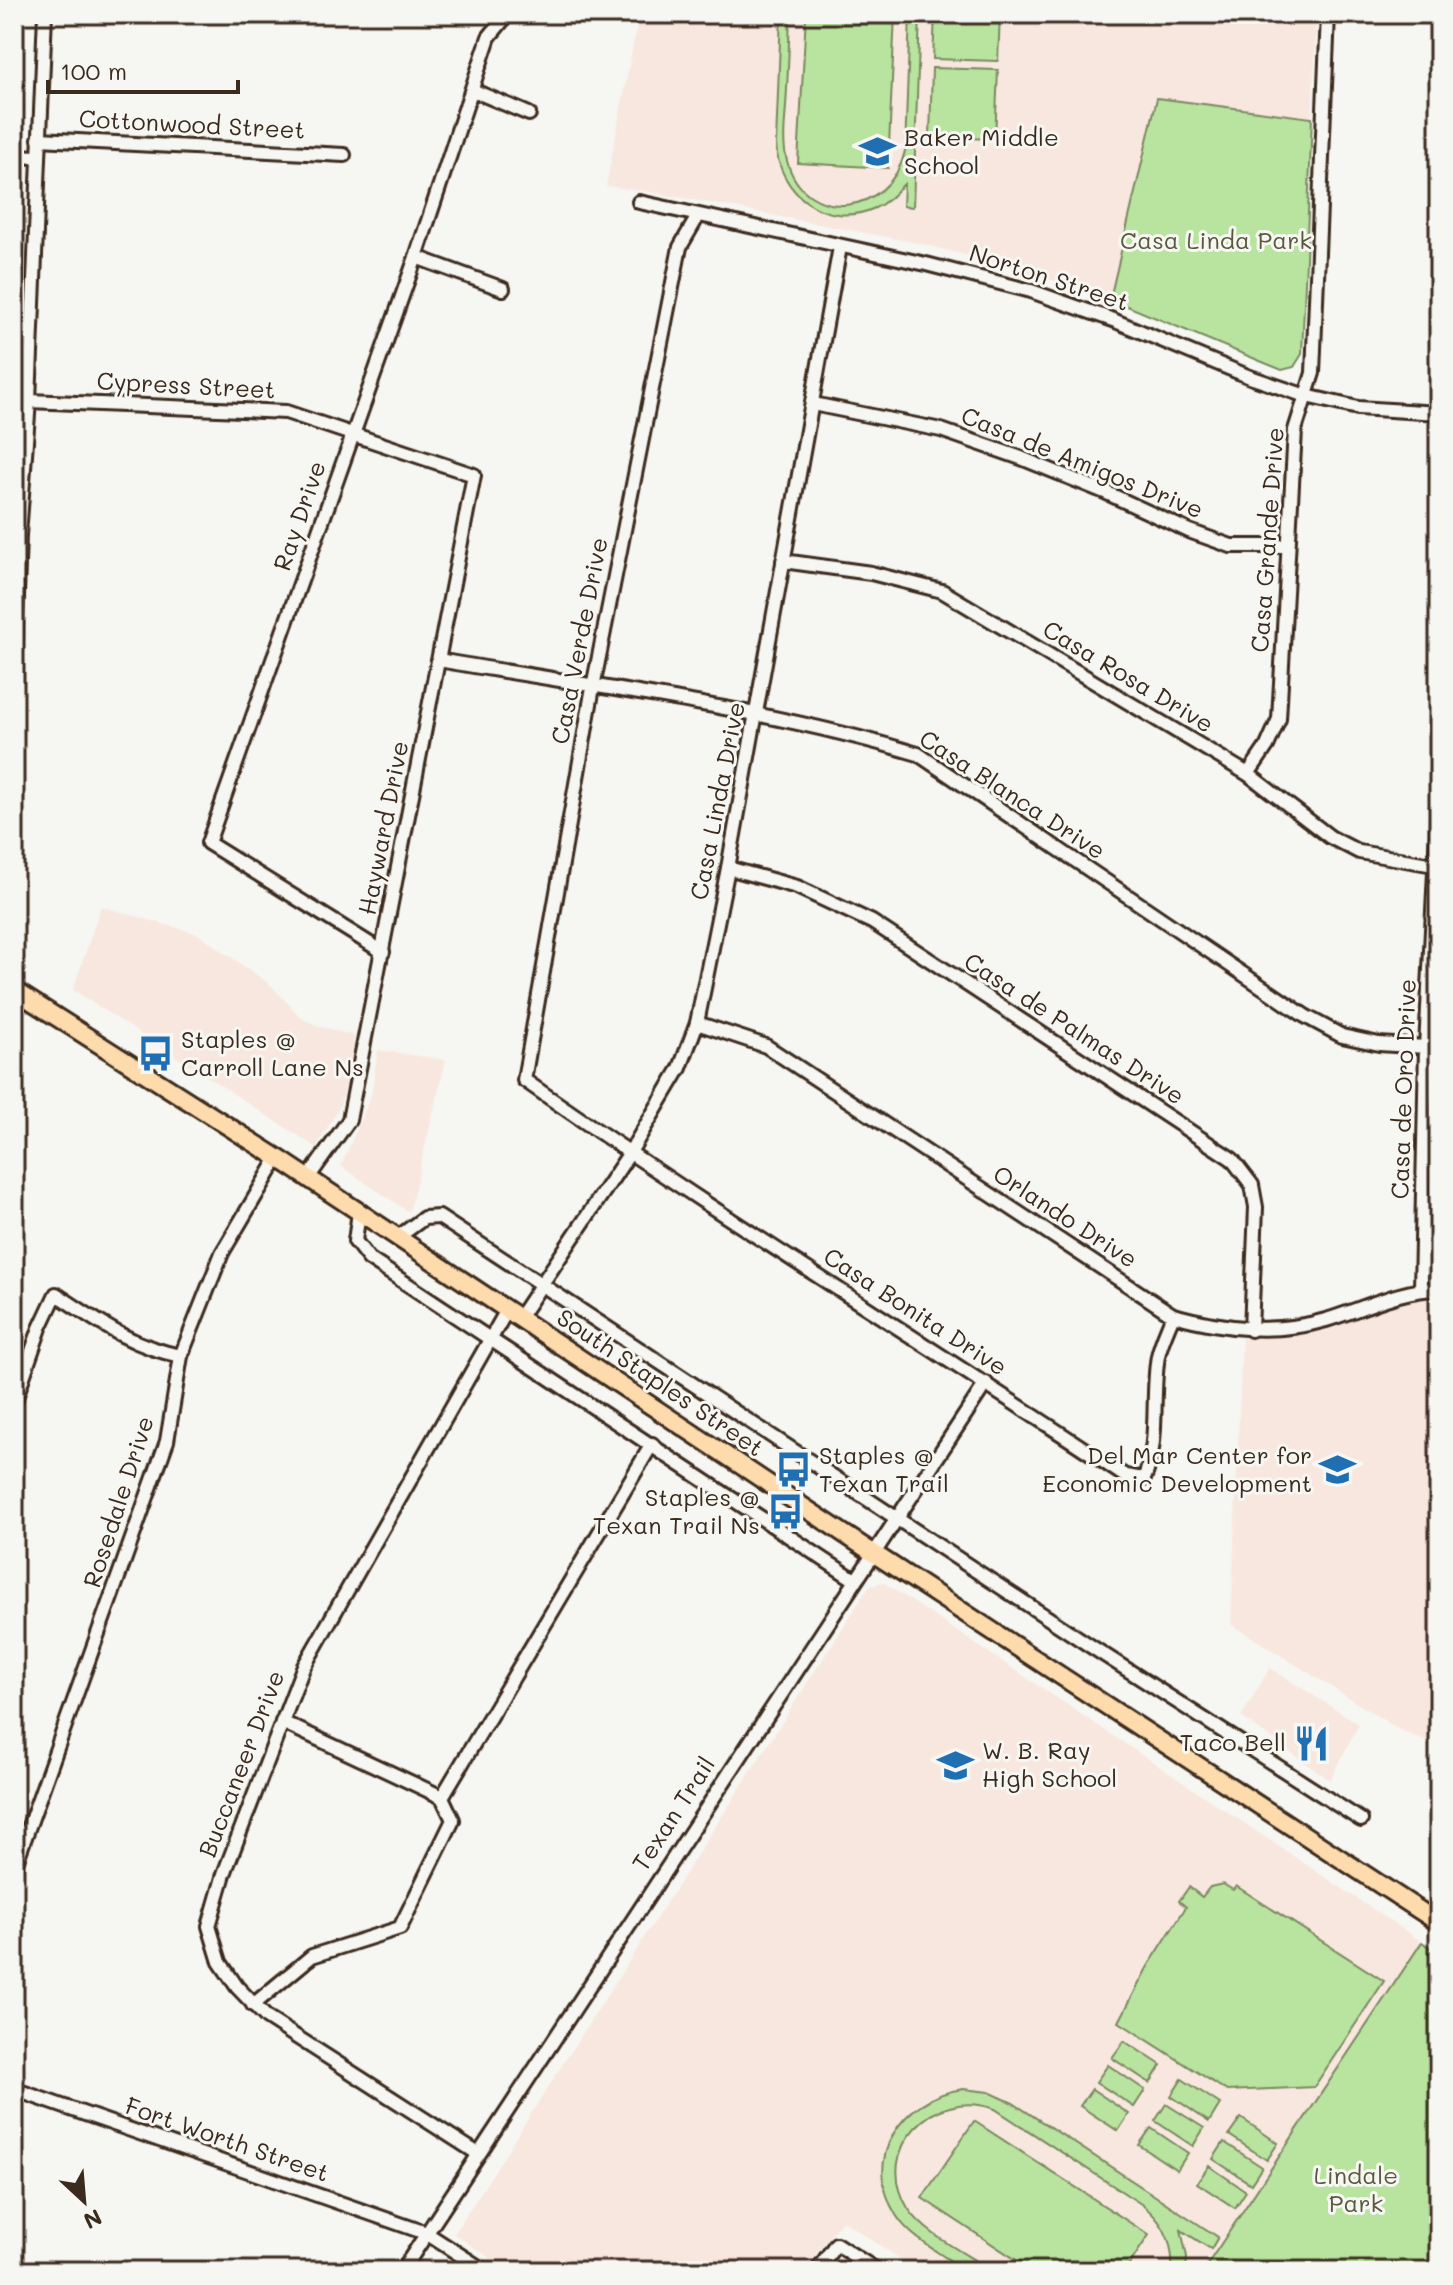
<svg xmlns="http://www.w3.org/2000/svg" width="1453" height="2285" viewBox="0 0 1453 2285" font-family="Mali,sans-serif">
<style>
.built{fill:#f8e7df}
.green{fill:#b9e4a0;stroke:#7a875f;stroke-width:2}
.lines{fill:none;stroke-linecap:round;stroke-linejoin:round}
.minor-casing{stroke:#3b2a1e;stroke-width:18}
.major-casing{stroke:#3b2a1e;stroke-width:22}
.minor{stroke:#f6f6f2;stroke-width:12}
.major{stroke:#fedbac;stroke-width:16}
.labels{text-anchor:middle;stroke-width:6;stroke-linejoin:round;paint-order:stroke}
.street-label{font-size:24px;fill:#3b2a1e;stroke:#f6f6f2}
.poi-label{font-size:24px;fill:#3b2a1e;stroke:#f6f6f2;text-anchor:start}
.park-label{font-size:24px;fill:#5a583e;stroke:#f6f6f2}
</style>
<rect width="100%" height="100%" fill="#f6f6f2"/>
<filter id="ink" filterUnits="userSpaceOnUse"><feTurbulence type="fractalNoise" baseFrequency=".0125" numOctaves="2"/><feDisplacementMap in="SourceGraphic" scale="16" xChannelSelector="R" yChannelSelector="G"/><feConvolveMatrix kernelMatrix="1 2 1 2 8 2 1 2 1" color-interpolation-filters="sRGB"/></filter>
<g filter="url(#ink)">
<g class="built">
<path d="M 639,14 L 1317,14 L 1312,118 L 1157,98 L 1110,299 L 1015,268 L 923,244 L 657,193 L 606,186 Z"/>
<path d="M 101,906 L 198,934 L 271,985 L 301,1018 L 316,1025 L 354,1036 L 351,1063 L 340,1106 L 316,1147 L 73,990 Z"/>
<path d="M 378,1050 L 446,1060 L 409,1212 L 341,1166 L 371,1096 Z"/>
<path d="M 1439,1296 L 1439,1747 L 1398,1729 L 1231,1624 L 1242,1338 L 1305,1333 L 1415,1300 Z"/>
<path d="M 883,1582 L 1422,1942 L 1203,2271 L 918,2271 L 842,2220 L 816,2254 L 807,2271 L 510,2271 L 454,2234 L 869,1587 Z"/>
<path d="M 1270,1668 L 1359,1724 L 1330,1780 L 1241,1717 Z"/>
</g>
<g class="green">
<path d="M 781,14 L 790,14 C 789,45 788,75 786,106 C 785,124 782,143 787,161 C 805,226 890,216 905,151 L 910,14 L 920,14 L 913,207 L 903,206 L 904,184 C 895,193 887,203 875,208 C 827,230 778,194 776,144 Z"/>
<path d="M 806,14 L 895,14 L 888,168 L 798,163 Z"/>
<path d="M 935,14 L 1000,14 L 998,61 L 933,59 Z"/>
<path d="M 932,68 L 998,70 L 995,139 L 930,137 Z"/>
<path d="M 1157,98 L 1312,118 L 1302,354 L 1294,367 L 1282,370 L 1110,299 Z"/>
<path d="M 1223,1884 L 1233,1890 L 1236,1886 L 1384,1981 L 1314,2087 L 1227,2091 L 1119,2022 L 1147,1968 L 1186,1907 L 1179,1901 L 1189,1887 L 1202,1897 L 1210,1887 Z"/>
<path d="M 1422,1942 L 1439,1953 L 1439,2271 L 1203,2271 Z"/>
<path d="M 1124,2041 L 1161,2065 L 1150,2083 L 1112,2058 Z"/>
<path d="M 1108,2065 L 1145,2090 L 1134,2107 L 1096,2082 Z"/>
<path d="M 1182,2079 L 1220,2104 L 1209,2122 L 1171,2096 Z"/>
<path d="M 963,2089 L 989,2092 L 1013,2103 L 1218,2237 L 1211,2249 L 1181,2230 L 1187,2257 L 1186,2271 L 1172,2271 C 1174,2243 1164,2221 1141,2204 L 995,2109 C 934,2087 872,2148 908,2208 C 924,2234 967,2254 992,2271 C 961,2271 962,2268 937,2252 C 921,2241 906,2231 896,2215 C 861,2158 902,2097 963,2089 Z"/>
<path d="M 1092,2089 L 1129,2114 L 1118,2131 L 1080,2106 Z"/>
<path d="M 1166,2104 L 1204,2128 L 1193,2146 L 1155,2121 Z"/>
<path d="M 1241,2118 L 1278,2143 L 1267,2160 L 1229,2135 Z"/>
<path d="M 974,2121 L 1149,2235 L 1125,2271 L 1033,2271 L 922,2198 Z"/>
<path d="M 1151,2128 L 1188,2153 L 1177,2170 L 1139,2145 Z"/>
<path d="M 1224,2142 L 1262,2167 L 1251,2184 L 1213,2159 Z"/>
<path d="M 1209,2166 L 1246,2191 L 1235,2208 L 1197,2183 Z"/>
</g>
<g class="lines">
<defs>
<g id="minor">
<path d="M 472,90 L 529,114"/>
<path d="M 39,139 L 344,155"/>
<path d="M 14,156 L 38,157"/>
<path d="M 639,202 L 926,264 L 1031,291 L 1113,320 L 1250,377 L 1306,396 L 1358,408 L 1439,413"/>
<path d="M 698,216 L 680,247 L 593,687 L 524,1080 C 721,1218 926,1343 1125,1476 L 1144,1479 C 1160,1441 1151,1397 1158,1356 C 1161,1342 1168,1328 1173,1315"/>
<path d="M 416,257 L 503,289"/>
<path d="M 29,401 L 286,412 L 474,475 L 349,1120 L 308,1178"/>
<path d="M 813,404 L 941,430 L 1021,458 L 1107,493 L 1189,531 L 1231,546 L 1287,546"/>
<path d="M 783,561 L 871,573 L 942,591 L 1248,774 L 1330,837 L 1359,852 L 1434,865"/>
<path d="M 438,660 C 599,688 762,707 918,754 L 1305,1016 L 1342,1036 L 1379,1044 L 1426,1047"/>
<path d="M 14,677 L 19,535 L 29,401 L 45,14"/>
<path d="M 1248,774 L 1267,746 L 1279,719 L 1295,430 L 1313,373 L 1328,14"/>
<path d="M 728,868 L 797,887 L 872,922 L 1232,1159 L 1252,1185 L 1256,1207 L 1251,1330"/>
<path d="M 383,952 L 208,843 L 416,257 L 489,37 L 508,14"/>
<path d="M 697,1023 L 766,1046 L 1173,1315 C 1225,1329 1274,1335 1326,1320 C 1363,1309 1400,1289 1439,1289"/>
<path d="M 359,1212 L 355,1241 L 369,1259 L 855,1580"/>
<path d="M 398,1237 L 424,1218 L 439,1217 L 1092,1647 L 1361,1820"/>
<path d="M 1421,1289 L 1426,1047 L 1439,794"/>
<path d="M 519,1318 L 629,1154 L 680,1068 L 697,1023 L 728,868 L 840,247"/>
<path d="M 14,1403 L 40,1328 L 56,1294 C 97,1321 132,1347 181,1356"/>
<path d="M 282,1722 L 442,1797"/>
<path d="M 14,1868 L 167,1441 L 181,1356 L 222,1253 L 278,1158"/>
<path d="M 253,2005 L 312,1956 L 400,1928 L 453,1820 L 442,1797 L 652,1444"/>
<path d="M 14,2086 L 22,2092 L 426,2233 L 485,2271"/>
<path d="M 477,2153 L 267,2018 L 237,1987 L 220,1962 L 209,1926 L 224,1874 L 303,1668 L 507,1310"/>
<path d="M 402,2271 L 986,1383"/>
<path d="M 817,2271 L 836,2244 L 878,2271"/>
</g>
<path id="major" d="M 14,990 L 278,1158 L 873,1553 L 1439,1923"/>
</defs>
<use href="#minor" class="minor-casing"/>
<use href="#major" class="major-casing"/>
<use href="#minor" class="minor"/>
<use href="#major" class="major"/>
</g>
</g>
<defs>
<symbol id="school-bare" viewBox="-9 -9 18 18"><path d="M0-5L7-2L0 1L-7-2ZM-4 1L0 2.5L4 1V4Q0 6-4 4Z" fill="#1f6fb2" stroke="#f6f6f2" stroke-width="2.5" paint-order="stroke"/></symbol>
<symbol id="bus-bare" viewBox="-9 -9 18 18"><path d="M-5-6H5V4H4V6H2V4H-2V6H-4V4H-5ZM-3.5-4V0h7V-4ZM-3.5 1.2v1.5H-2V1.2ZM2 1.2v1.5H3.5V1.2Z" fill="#1f6fb2" stroke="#f6f6f2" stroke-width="2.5" paint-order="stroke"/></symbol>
<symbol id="university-bare" viewBox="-9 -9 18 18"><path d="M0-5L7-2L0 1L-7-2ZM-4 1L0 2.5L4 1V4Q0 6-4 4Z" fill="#1f6fb2" stroke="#f6f6f2" stroke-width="2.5" paint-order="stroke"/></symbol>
<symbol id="restaurant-bare" viewBox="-9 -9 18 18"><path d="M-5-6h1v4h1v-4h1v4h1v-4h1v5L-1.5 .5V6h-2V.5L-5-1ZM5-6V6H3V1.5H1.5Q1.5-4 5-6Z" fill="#1f6fb2" stroke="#f6f6f2" stroke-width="2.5" paint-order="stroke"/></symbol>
</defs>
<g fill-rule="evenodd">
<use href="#school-bare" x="852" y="126" width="51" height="51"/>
<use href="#bus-bare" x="130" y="1028" width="51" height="51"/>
<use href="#bus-bare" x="768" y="1444" width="51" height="51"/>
<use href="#university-bare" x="1312" y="1444" width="51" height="51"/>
<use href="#bus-bare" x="760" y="1486" width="51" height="51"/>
<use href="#restaurant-bare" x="1286" y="1718" width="51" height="51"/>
<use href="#school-bare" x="930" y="1740" width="51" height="51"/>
</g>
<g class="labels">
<g class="street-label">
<text transform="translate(192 125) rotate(3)" y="8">Cottonwood Street</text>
<text transform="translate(1049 278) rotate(18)" y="8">Norton Street</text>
<text transform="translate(186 386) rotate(3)" y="8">Cypress Street</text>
<text transform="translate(1082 463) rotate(22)" y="8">Casa de Amigos Drive</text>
<text transform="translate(300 516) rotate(-71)" y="8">Ray Drive</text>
<text transform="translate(1268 540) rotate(-86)" y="8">Casa Grande Drive</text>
<text transform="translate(580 641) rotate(-79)" y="8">Casa Verde Drive</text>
<text transform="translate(1128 677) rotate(31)" y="8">Casa Rosa Drive</text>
<text transform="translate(1012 795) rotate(33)" y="8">Casa Blanca Drive</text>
<text transform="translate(718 801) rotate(-79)" y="8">Casa Linda Drive</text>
<text transform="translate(384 828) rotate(-79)" y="8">Hayward Drive</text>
<text transform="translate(1074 1029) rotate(33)" y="8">Casa de Palmas Drive</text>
<text transform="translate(1404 1089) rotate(-88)" y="8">Casa de Oro Drive</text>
<text transform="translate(1065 1217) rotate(33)" y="8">Orlando Drive</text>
<text transform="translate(915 1312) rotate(33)" y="8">Casa Bonita Drive</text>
<text transform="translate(660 1383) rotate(34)" y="8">South Staples Street</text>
<text transform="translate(119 1502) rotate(-72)" y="8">Rosedale Drive</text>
<text transform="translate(242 1764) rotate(-69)" y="8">Buccaneer Drive</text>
<text transform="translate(674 1814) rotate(-57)" y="8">Texan Trail</text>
<text transform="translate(227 2140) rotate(19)" y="8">Fort Worth Street</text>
</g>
<g class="poi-label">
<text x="904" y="146">Baker Middle<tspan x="904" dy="28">School</tspan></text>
<text x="181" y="1048">Staples @<tspan x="181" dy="28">Carroll Lane Ns</tspan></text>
<text x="819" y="1464">Staples @<tspan x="819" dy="28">Texan Trail</tspan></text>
<text x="1312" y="1464" text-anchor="end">Del Mar Center for<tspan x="1312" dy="28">Economic Development</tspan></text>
<text x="760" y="1506" text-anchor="end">Staples @<tspan x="760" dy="28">Texan Trail Ns</tspan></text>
<text x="1286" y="1751" text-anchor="end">Taco Bell</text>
<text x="982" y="1759">W. B. Ray<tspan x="982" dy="28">High School</tspan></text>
</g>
<g class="park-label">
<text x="1216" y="249">Casa Linda Park</text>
<text x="1356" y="2184">Lindale<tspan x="1356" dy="28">Park</tspan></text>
</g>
</g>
<rect width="1453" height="2285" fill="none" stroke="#f6f6f2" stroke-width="48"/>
<rect x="24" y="24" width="1405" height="2237" fill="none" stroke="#3b2a1e" stroke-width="3" filter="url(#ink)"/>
<g transform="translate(84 2201) rotate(154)" stroke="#f6f6f2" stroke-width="6" paint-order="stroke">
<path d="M0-6L14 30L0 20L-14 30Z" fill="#3b2a1e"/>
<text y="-12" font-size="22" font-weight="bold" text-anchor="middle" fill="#3b2a1e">N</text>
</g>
<path d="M48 80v12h190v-12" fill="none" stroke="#3b2a1e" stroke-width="4"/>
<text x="60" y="80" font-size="24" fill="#3b2a1e" stroke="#f6f6f2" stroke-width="6" paint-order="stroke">100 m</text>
</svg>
